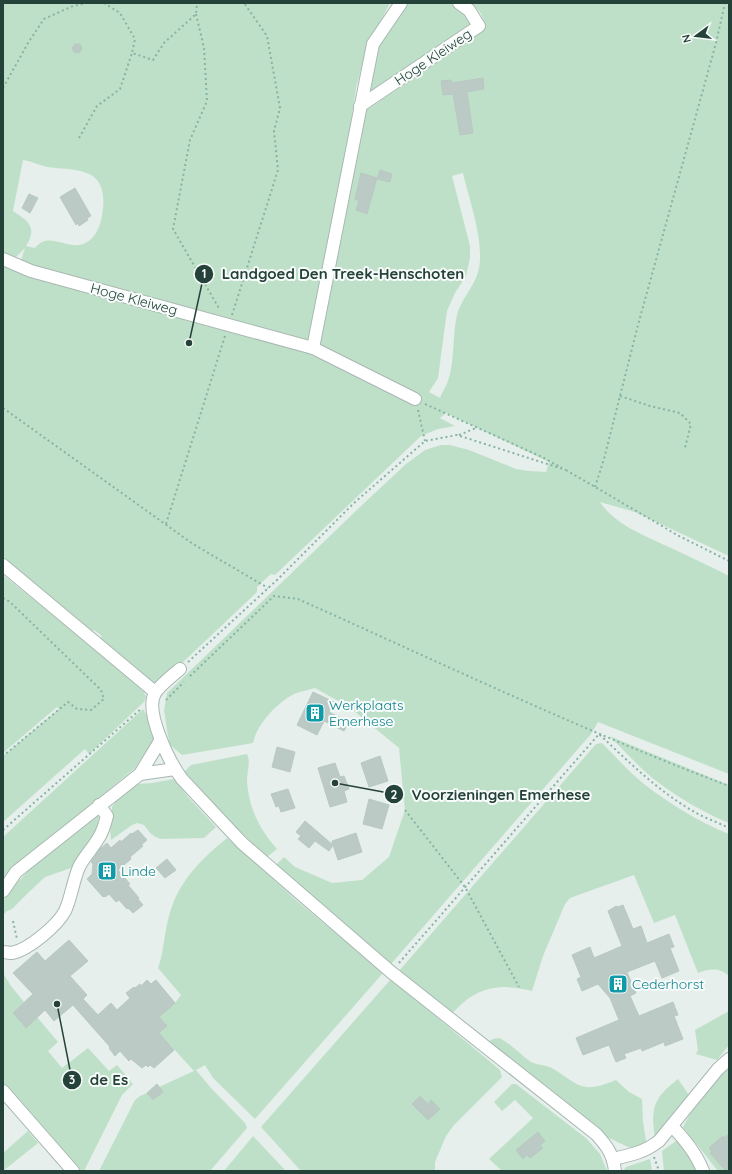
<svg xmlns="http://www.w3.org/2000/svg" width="732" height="1174" viewBox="0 0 732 1174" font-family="Quicksand,sans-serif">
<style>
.green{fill:#bfe0c8;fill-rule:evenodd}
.building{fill:#bbcac4;stroke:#b8c9c2}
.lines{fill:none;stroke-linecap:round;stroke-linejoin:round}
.minor-casing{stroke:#a8b8b2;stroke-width:14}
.path{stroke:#86b3a5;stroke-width:2;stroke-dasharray:2 3;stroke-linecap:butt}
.minor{stroke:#fff;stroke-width:12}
.labels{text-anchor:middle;stroke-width:4;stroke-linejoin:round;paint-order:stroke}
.street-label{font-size:14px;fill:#24423a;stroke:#f7fbf9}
.culture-label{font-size:14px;fill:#0d838f;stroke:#f7fbf9;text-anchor:start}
.leader{fill:none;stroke:#24423a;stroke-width:1.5}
.callout-dot{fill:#24423a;stroke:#f7fbf9;stroke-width:1.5}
.mark-label{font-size:12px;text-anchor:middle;font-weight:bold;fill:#fff}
.callout-label{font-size:15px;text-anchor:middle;font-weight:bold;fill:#24423a;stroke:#f7fbf9;stroke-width:4;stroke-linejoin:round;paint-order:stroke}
</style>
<rect width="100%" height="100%" fill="#e6efeb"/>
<g class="green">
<path d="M 3,3 L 390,3 L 367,47 L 356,88 L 347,149 L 364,112 L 417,76 L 474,37 L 484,28 C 485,15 479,11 471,3 L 729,3 L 729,556 L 635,512 L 600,502 C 615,525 646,536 671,548 C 690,557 710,566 729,576 L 729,774 L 598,722 L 591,734 L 391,964 L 294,883 L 276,865 L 284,857 L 295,867 L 332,883 L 362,880 L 389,857 L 405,810 L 399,748 L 349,707 L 315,688 C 309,690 301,691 294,694 C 277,703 257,724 253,743 L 182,755 L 170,745 L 168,736 L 164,710 L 167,693 L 361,506 L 406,464 L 425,450 L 441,445 L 450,445 L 469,450 L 516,469 L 529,471 L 546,472 L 549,462 L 446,413 L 440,418 L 455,426 L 438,429 L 421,436 L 275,575 L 271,574 L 257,587 L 257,592 L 161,683 L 155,684 L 100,639 L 102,636 L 94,630 L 92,632 L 3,559 L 3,256 L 20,263 L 25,248 L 16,257 L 4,254 L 3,255 ZM 23,160 C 31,161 39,165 47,167 C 76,171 107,166 103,208 C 102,218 100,229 93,237 C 74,259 51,227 35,248 L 26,246 C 38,227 28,221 13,211 ZM 463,173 C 469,200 486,245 478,272 C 474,287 461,299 457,315 C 452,337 455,361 448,381 C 446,387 442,392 440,398 L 429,392 L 438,378 L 447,311 L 455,293 L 466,276 L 470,258 L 470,246 L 452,176 Z"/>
<path d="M 403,3 L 453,3 L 472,19 L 470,27 L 367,98 L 373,66 L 380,43 Z"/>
<path d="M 3,575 L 107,659 L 144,692 L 146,697 L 144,702 L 89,754 L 85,749 L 3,822 L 3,756 L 59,709 L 57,707 L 3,753 Z"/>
<path d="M 143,709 L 156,730 L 157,735 L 135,768 L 24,860 L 3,880 L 3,837 Z"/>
<path d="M 609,736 L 729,785 L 729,823 C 704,813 670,793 649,775 C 635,763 623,749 609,736 Z"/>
<path d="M 602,743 C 616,757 629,772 644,784 C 670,804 699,822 729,834 L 729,976 C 719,967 709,969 698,973 L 675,915 L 654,923 L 634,875 L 570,898 L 565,904 L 543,956 L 532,991 C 498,982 474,988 451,1015 L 399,971 L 596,744 Z"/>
<path d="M 247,754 C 251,762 247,772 247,781 C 249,809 259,828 277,849 L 267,857 L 216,808 L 184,772 L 191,765 Z"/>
<path d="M 174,779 L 188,797 L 216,827 L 204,838 L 161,839 C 153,837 149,832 144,825 L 137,823 L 132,825 L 111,840 L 110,831 L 112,807 L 119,797 L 138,784 L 152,783 Z"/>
<path d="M 100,811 L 97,829 L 71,868 L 45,877 L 29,892 L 12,909 L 7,911 L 3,915 L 3,901 L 15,885 L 33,866 Z"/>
<path d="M 227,838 L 297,901 L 383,973 L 255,1119 L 213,1078 L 205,1065 L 196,1070 L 211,1088 L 245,1123 L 247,1128 L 210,1171 L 99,1171 L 135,1100 L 140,1096 L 147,1093 L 153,1100 L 163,1092 L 159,1087 L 194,1071 L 162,1036 L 154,1038 L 167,1026 L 155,1012 L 162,1014 L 175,1003 L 181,995 L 158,968 C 164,952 164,933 169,916 C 178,882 200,860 227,838 Z"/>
<path d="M 3,973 L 11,986 L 24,1002 L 13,1013 L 21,1021 L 20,1022 L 26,1028 L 37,1017 L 58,1042 L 48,1051 L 62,1068 L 88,1048 L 109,1071 L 117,1065 L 133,1084 L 122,1095 L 84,1171 L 75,1171 L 3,1086 Z"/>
<path d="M 391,979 L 500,1070 L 502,1077 L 454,1125 L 446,1136 L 435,1162 L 435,1171 L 301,1171 L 261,1127 Z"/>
<path d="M 729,1011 L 729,1045 L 717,1060 L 696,1054 L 698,1050 L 695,1030 Z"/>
<path d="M 499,1038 C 512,1044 520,1055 531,1062 C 537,1065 546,1065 552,1068 C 581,1086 581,1094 616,1080 L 629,1092 L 642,1099 L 643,1122 L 647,1147 L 639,1149 L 628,1147 L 605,1136 L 486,1043 L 493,1039 Z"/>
<path d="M 729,1065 L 729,1171 L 718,1171 L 683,1127 L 690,1114 Z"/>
<path d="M 678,1079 L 689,1095 L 655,1138 C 650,1107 654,1098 678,1079 Z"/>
<path d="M 512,1084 L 516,1084 L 587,1139 L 600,1154 L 607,1171 L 502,1171 L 489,1159 L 533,1118 L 515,1100 L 502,1111 L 494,1102 Z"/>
<path d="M 28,1131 L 38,1143 L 3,1171 L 3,1153 Z"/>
<path d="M 253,1136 L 286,1171 L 224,1171 Z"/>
<path d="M 679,1139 L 703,1171 L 664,1171 L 662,1151 Z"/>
<path d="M 650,1159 L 652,1171 L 623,1171 L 626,1167 Z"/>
</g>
<g class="building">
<path d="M 75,44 L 80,44 L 82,49 L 79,53 L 74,52 L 72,48 Z"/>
<path d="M 483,78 L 484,89 L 467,92 L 473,133 L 460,135 L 453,94 L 443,95 L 441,81 L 451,80 L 452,83 Z"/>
<path d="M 380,170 L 392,174 L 390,182 L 377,179 Z"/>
<path d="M 361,173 L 377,178 L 367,214 L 356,210 L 359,201 L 355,199 Z"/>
<path d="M 75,188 L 91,216 L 87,218 L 88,220 L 79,226 L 78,223 L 76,225 L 60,197 Z"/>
<path d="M 29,194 L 38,198 L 30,213 L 22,208 Z"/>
<path d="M 313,692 L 334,702 L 329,712 L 349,722 L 344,731 L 324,721 L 317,735 L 297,725 Z"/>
<path d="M 277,747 L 295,752 L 290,772 L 272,767 Z"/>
<path d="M 380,756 L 388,781 L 369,787 L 361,763 Z"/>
<path d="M 335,763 L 340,777 L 344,776 L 349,789 L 344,791 L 347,802 L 330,807 L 318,768 Z"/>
<path d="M 288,789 L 295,808 L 281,812 L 279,806 L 276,807 L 271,794 Z"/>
<path d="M 369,799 L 389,805 L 382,829 L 363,824 Z"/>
<path d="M 305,821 L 333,845 L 332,841 L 356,833 L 362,852 L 338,860 L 333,845 L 329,851 L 315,841 L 309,848 L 298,839 L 301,836 L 296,832 Z"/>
<path d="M 138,830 L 147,840 L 141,845 L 143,846 L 130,857 L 131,859 L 118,870 L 130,884 L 128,885 L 139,898 L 138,899 L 143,905 L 133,913 L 128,908 L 127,909 L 119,900 L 116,902 L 109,894 L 105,897 L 104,896 L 103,897 L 87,879 L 92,874 L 93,864 L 91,862 L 100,849 L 107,843 L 111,848 L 120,840 L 121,842 L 131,833 L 132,834 Z"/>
<path d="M 167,859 L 176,870 L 165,878 L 156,868 Z"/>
<path d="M 623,905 L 633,929 L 641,926 L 647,943 L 669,934 L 674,947 L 670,948 L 679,971 L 662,978 L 655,961 L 627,972 L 636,993 L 630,996 L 639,1016 L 673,1002 L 678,1015 L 674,1016 L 683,1039 L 665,1046 L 664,1042 L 642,1051 L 641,1048 L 624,1054 L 626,1058 L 616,1062 L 609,1045 L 583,1055 L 576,1038 L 619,1020 L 610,998 L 598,984 L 582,991 L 577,979 L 581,977 L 572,955 L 590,947 L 594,958 L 622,946 L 608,911 L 616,906 L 618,907 Z"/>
<path d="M 69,940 L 88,961 L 70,976 L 87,995 L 83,999 L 98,1015 L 111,1003 L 117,1010 L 130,998 L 126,993 L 134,987 L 135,988 L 140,984 L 141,986 L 147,980 L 151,984 L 156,980 L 175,1003 L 159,1017 L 167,1026 L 159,1033 L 174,1050 L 154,1068 L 150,1065 L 148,1067 L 146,1065 L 142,1068 L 131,1059 L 129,1061 L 120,1051 L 115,1056 L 109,1048 L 110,1047 L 73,1005 L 54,1021 L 45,1010 L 26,1028 L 13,1013 L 33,994 L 13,973 L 37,952 L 45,961 Z"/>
<path d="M 157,1084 L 163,1092 L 153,1100 L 147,1093 Z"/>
<path d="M 420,1096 L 428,1104 L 431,1100 L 440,1109 L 428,1120 L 412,1104 Z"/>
<path d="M 538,1132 L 545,1141 L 540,1145 L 543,1148 L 530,1158 L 527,1155 L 523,1159 L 516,1150 Z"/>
<path d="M 729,1134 L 729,1171 L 726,1171 L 710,1153 L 712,1151 L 709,1148 L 723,1136 L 724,1138 Z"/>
</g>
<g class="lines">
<defs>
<g id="minor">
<path d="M 360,106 L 479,26 L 469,10 L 459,3"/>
<path d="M 3,259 L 31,271 L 313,348 L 415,399"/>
<path d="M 313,348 L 373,44 L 401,3"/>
<path d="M 3,565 L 155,692"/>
<path d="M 180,669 C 172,676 161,684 155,693 C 144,712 170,763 182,779 L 242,843 L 391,972 L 596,1134 C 607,1146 613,1154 615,1171"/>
<path d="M 140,774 L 175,769"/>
<path d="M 3,891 L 16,872 L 140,774 L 160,741"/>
<path d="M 3,952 C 6,952 9,953 12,953 C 28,950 57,926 65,911 C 71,899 73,881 79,867 C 84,857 92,849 98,839 C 103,832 105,824 107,816 L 99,805"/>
<path d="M 3,1091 L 73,1171"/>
<path d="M 672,1126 C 685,1140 696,1153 703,1171"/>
<path d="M 613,1159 C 631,1155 645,1152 659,1141 L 718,1069 L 729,1059"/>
</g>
</defs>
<use href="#minor" class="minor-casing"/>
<g class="path">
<path d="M 104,3 L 120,13 L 135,39 L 132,53 L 153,60 L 164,43 L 196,14 L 197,3"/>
<path d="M 196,14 L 204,48 L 207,101 L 190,140 L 173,229 L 220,310"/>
<path d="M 3,88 L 28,43 L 44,19 L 73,6 L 87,3"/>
<path d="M 79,138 L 97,106 L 120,89 L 132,53"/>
<path d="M 232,315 L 278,170 L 274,131 L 280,108 L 267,36 L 244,3"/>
<path d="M 620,396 L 650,406 L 680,413 L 691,424 L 685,448"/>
<path d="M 425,404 L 542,457 L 562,468"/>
<path d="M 3,408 L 193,544 L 268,588"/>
<path d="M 418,410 L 425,441"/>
<path d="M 459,435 L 476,428"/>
<path d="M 566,470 L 679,536 L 729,561"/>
<path d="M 595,487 L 604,459 L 638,325 L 716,43 L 725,3"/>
<path d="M 166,524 L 225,336"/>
<path d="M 3,598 L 10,602 L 101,690 L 104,699 L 91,710 L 77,709 L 68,702 L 3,756"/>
<path d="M 188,662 L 278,579 L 354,503 L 425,441 L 457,435 L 566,470"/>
<path d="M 190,676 L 274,596 L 298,599 C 441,663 583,731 729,786"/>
<path d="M 166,700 L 184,682"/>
<path d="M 405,810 L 465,887 L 519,987"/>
<path d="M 3,830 L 142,708"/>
<path d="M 13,921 L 17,939"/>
<path d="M 399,963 L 599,734 C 630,763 660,793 698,814 C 708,819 719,823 729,828"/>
<path d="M 654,1157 L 659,1171"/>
</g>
<use href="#minor" class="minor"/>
</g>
<defs>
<symbol id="building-square" viewBox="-11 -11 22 22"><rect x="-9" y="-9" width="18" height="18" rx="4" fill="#0f9aa8" stroke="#f7fbf9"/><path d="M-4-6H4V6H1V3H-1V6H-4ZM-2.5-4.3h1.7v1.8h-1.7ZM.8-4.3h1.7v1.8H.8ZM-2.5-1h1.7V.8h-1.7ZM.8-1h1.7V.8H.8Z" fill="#fff"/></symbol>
</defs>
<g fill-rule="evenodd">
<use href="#building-square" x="304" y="702" width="22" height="22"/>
<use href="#building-square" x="96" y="860" width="22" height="22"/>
<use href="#building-square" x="607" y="973" width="22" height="22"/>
</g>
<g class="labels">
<g class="street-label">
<text transform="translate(433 57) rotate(-34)" y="5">Hoge Kleiweg</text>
<text transform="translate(134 299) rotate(15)" y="5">Hoge Kleiweg</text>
</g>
<g class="culture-label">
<text x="329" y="710">Werkplaats<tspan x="329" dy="16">Emerhese</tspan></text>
<text x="121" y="876">Linde</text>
<text x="632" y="989">Cederhorst</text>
</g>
</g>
<path class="leader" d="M189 343L204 274M335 783L394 794M57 1004L72 1080"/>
<g class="callout-dot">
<circle cx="189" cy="343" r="4"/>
<circle cx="335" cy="783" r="4"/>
<circle cx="57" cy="1004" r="4"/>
<circle cx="204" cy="274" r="10"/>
<circle cx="394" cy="794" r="10"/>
<circle cx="72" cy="1080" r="10"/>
</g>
<g class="mark-label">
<text x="204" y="278">1</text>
<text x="394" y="799">2</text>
<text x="72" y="1084">3</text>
</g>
<g class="callout-label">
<text x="343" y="279">Landgoed Den Treek-Henschoten</text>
<text x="501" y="800">Voorzieningen Emerhese</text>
<text x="109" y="1085">de Es</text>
</g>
<rect width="732" height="1174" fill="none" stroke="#24423a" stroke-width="8"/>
<g transform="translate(696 36) rotate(255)" stroke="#f7fbf9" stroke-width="3" paint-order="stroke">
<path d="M0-3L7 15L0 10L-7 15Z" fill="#24423a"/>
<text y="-6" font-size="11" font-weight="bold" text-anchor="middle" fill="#24423a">N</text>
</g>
</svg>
